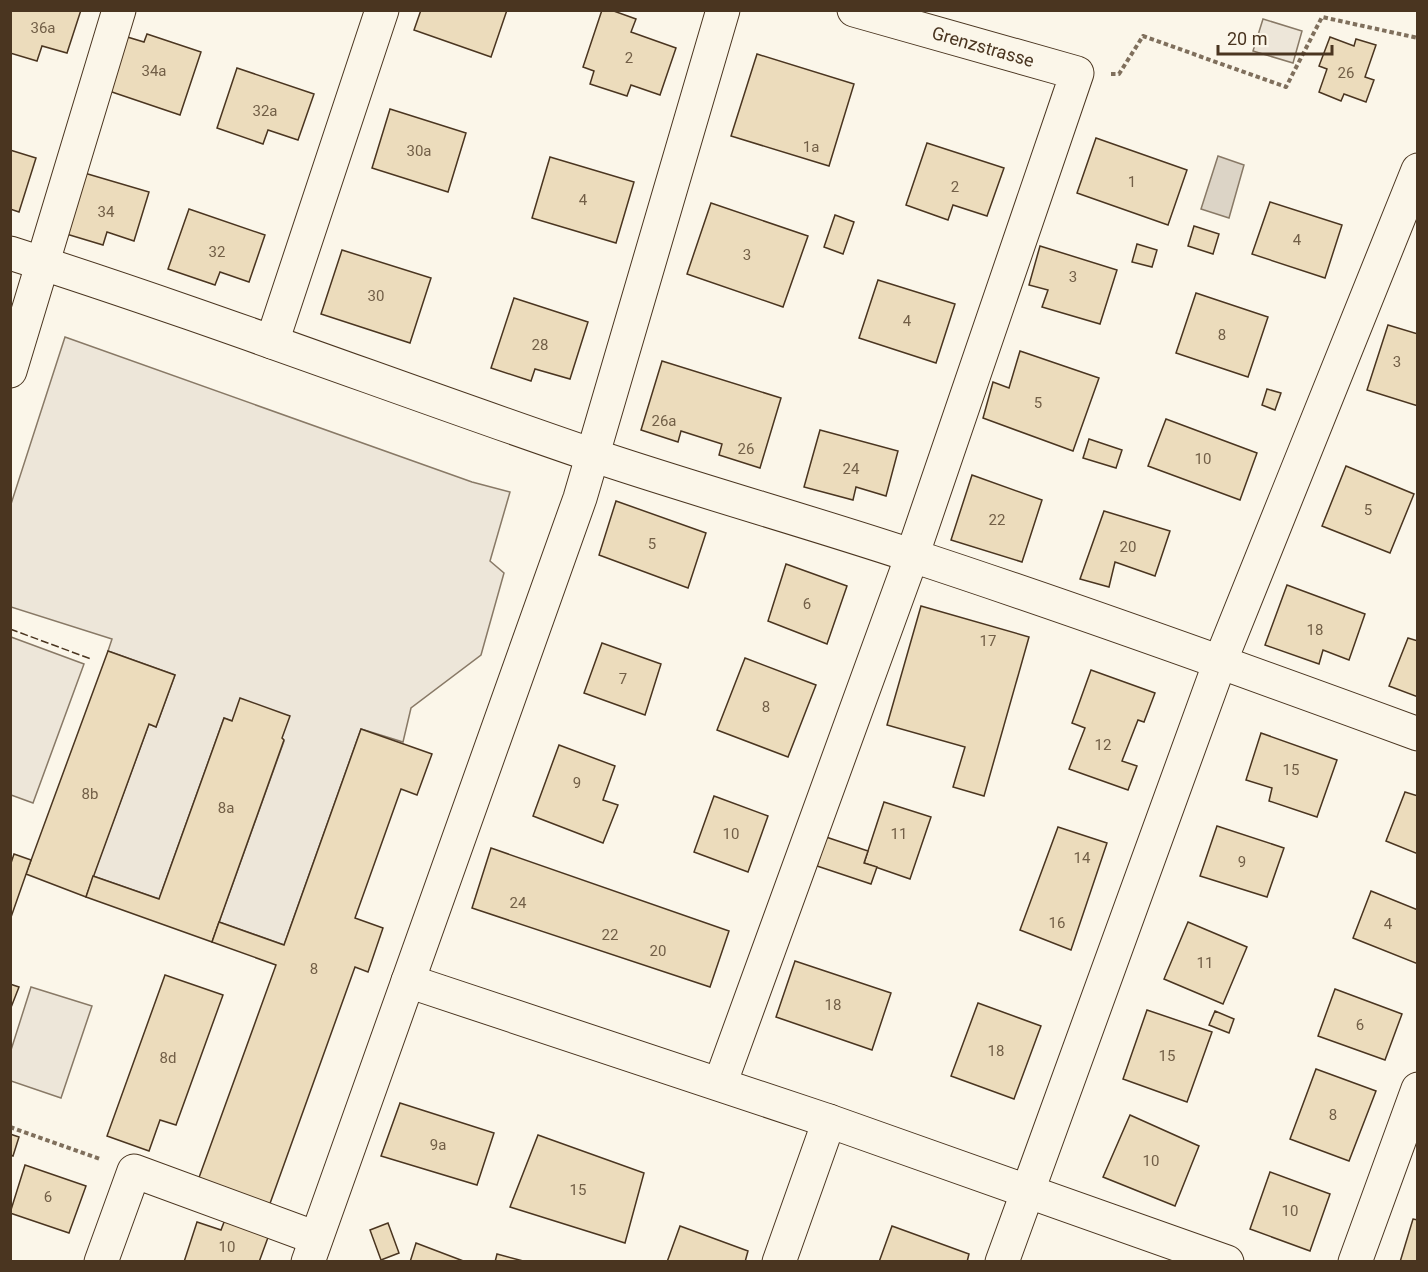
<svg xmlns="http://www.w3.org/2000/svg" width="1428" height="1272" viewBox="0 0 1428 1272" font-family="Roboto,sans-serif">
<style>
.green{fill:#ede6d9;stroke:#887966;stroke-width:1.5}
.water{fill:#dcd4c6;stroke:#887966;stroke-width:1.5}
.building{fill:#ecdcbc;stroke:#4a3520;stroke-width:1.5}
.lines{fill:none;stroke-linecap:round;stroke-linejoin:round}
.minor-casing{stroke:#4a3520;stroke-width:35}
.path{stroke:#7f6f5c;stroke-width:4;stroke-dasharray:4.5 3;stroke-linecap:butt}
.minor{stroke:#fbf6e9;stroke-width:33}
.fence{stroke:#4a3520;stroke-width:1.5;stroke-dasharray:8 3;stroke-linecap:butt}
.labels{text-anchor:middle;stroke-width:4.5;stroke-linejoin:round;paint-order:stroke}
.number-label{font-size:15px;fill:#725f47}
.street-label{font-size:18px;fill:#4a3520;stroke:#fbf6e9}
</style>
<rect width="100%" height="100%" fill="#fbf6e9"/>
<g class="green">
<path d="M 1263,19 L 1302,31 L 1293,63 L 1253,51 Z"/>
<path d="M 65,337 L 472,482 L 510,492 L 490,561 L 504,573 L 481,655 L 411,708 L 403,742 L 361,729 L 284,945 L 219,922 L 284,741 L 282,738 L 224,718 L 159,899 L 93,876 L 149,724 L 156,727 L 175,675 L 108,651 L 112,639 L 11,607 L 11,504 Z"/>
<path d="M 11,637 L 84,664 L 33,803 L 11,795 Z"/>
<path d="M 31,987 L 92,1006 L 61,1098 L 11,1081 L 11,1050 Z"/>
</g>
<path class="water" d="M 1218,156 L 1244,165 L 1229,218 L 1201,209 Z"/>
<g class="building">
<path d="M 10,10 L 81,10 L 67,53 L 42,46 L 37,61 L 10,53 Z"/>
<path d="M 421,10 L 507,10 L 491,57 L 414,30 Z"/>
<path d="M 602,10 L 611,10 L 636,19 L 631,32 L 676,48 L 660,95 L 631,85 L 627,96 L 590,84 L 594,71 L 583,67 Z"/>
<path d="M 147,34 L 201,52 L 180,115 L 106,90 L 124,36 L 144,42 Z"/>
<path d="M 1330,37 L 1354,46 L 1356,39 L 1376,45 L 1365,77 L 1374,80 L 1366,102 L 1344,94 L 1341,101 L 1319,92 L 1327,69 L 1319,66 Z"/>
<path d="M 757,54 L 854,84 L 829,166 L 731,136 Z"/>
<path d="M 237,68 L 314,94 L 298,140 L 268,130 L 263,144 L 217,128 Z"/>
<path d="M 390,109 L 466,133 L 448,192 L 372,168 Z"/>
<path d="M 1096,138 L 1187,170 L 1168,225 L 1077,193 Z"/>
<path d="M 927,143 L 1004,168 L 987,216 L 953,205 L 948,220 L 906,205 Z"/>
<path d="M 10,150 L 36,158 L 19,212 L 10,209 Z"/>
<path d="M 550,157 L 634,182 L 616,243 L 532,218 Z"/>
<path d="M 81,172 L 149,192 L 134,241 L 107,232 L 103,245 L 63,233 Z"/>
<path d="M 1270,202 L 1342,225 L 1325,278 L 1252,254 Z"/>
<path d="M 711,203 L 808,236 L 783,307 L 687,274 Z"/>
<path d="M 189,209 L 265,235 L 249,282 L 220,272 L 215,285 L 168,269 Z"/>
<path d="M 835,215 L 854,222 L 843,254 L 824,247 Z"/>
<path d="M 1194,226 L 1219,234 L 1213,254 L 1188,246 Z"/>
<path d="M 1137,244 L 1157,250 L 1152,267 L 1132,262 Z"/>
<path d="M 1040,246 L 1117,270 L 1100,324 L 1042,307 L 1048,290 L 1029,285 Z"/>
<path d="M 342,250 L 431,278 L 410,343 L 321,314 Z"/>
<path d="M 878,280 L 955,304 L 936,363 L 859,338 Z"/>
<path d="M 1196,293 L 1268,317 L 1248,377 L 1176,353 Z"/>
<path d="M 514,298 L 588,322 L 570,379 L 535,369 L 531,381 L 491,368 Z"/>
<path d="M 1388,325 L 1418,334 L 1418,406 L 1367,390 Z"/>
<path d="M 1020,351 L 1099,378 L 1073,451 L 983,418 L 993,382 L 1009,388 Z"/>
<path d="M 662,361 L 781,398 L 760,468 L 719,455 L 722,444 L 681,431 L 678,442 L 641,430 Z"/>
<path d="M 1267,389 L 1281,393 L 1275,410 L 1262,405 Z"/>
<path d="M 1166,419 L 1257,453 L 1240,500 L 1148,466 Z"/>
<path d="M 820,430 L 898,451 L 886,496 L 856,487 L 853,500 L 804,487 Z"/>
<path d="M 1089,439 L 1122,450 L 1116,468 L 1083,458 Z"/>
<path d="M 1346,466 L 1414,494 L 1390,553 L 1322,526 Z"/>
<path d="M 972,475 L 1042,500 L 1022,562 L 951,540 Z"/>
<path d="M 616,501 L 706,533 L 688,588 L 599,555 Z"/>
<path d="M 1104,511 L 1170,531 L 1155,576 L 1115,562 L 1109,587 L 1080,579 Z"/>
<path d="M 786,564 L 847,586 L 827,644 L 768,621 Z"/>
<path d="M 1287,585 L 1365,614 L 1349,660 L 1323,650 L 1319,664 L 1265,645 Z"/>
<path d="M 921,606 L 1029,637 L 984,796 L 953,787 L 965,747 L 887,725 Z"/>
<path d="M 1408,638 L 1418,641 L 1418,697 L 1389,686 Z"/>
<path d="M 602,643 L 661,664 L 645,715 L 584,693 Z"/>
<path d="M 108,651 L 175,675 L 156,727 L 149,724 L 86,897 L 26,874 Z"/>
<path d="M 745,658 L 816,685 L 788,757 L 717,730 Z"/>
<path d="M 1091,670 L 1155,693 L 1144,722 L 1138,720 L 1122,761 L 1137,766 L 1128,790 L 1069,769 L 1085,728 L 1072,723 Z"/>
<path d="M 240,698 L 290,716 L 282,738 L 284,740 L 212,942 L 86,897 L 93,876 L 159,899 L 224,718 L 232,721 Z"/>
<path d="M 361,729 L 432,754 L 417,795 L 401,789 L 355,918 L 383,928 L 368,972 L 355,967 L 268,1209 L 197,1183 L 276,965 L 212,942 L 219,922 L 284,945 Z"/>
<path d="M 1261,733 L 1337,760 L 1317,817 L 1269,801 L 1272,788 L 1246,780 Z"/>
<path d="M 559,745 L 615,766 L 603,800 L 618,805 L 603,843 L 533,816 Z"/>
<path d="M 1405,792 L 1418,796 L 1418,854 L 1386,841 Z"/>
<path d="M 714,796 L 768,816 L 748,872 L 694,852 Z"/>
<path d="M 884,802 L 931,817 L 910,879 L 864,863 Z"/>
<path d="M 1217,826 L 1284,848 L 1267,897 L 1200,876 Z"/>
<path d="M 1058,827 L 1107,843 L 1071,950 L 1020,930 Z"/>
<path d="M 826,837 L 868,851 L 864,863 L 877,867 L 871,884 L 817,866 Z"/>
<path d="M 491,848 L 729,931 L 710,987 L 472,908 Z"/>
<path d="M 14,854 L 31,860 L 10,920 L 10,866 Z"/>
<path d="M 1371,891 L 1418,910 L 1418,964 L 1353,938 Z"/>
<path d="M 1188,922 L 1247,947 L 1223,1004 L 1164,979 Z"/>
<path d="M 795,961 L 891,993 L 872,1050 L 776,1017 Z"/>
<path d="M 165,975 L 223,995 L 176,1125 L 160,1120 L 149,1151 L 107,1136 Z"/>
<path d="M 10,984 L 19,987 L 10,1010 Z"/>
<path d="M 1335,989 L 1402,1014 L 1385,1060 L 1318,1036 Z"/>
<path d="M 978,1003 L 1041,1026 L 1014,1099 L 951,1076 Z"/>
<path d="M 1147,1010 L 1212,1032 L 1187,1102 L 1123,1079 Z"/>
<path d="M 1215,1011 L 1234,1019 L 1229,1033 L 1209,1025 Z"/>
<path d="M 1316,1069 L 1376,1091 L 1349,1161 L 1290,1139 Z"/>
<path d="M 400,1103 L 494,1133 L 477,1185 L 381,1156 Z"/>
<path d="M 1130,1115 L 1199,1146 L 1175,1206 L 1103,1177 Z"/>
<path d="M 10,1134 L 19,1137 L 13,1156 L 10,1155 Z"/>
<path d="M 538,1135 L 644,1173 L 625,1243 L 510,1207 Z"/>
<path d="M 25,1165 L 86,1186 L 69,1233 L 10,1213 Z"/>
<path d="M 1270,1172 L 1330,1194 L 1310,1251 L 1250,1229 Z"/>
<path d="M 226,1217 L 270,1232 L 259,1262 L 184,1262 L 197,1222 L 221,1230 Z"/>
<path d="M 1413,1219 L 1418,1220 L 1418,1262 L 1400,1262 Z"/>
<path d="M 388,1223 L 399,1253 L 381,1260 L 370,1230 Z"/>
<path d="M 680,1226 L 748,1251 L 745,1262 L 667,1262 Z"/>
<path d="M 892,1226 L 969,1254 L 967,1262 L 879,1262 Z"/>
<path d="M 416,1243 L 466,1262 L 410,1262 Z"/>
<path d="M 497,1254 L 527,1262 L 495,1262 Z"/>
</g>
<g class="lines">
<defs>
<g id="minor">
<path d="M 10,253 C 205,315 396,388 589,454 C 696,490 804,520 910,555 C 1081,611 1249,672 1418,734"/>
<path d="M 272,342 L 382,10"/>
<path d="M 10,371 L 119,10"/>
<path d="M 408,981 L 829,1121 L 1227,1262"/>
<path d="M 720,1084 L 912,556 L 1077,73 L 854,10"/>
<path d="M 101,1262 L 134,1171 L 316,1238"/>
<path d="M 308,1262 L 580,498 L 723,10"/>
<path d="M 779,1262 L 829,1121"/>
<path d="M 1002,1262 L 1220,662 L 1418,170"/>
<path d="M 1355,1262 L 1418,1089"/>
</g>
</defs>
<use href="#minor" class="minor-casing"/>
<g class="path">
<path d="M 1111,74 L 1119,74 L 1143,36 L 1286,87 L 1322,17 L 1418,38"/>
<path d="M 10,1127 L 100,1159"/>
</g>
<use href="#minor" class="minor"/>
<path class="fence" d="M 10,629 L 91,659"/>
</g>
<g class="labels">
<g class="number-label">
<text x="43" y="33">36a</text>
<text x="629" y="63">2</text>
<text x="154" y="76">34a</text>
<text x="1346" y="78">26</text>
<text x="265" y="116">32a</text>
<text x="811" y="152">1a</text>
<text x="419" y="156">30a</text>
<text x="1132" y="187">1</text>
<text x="955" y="192">2</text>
<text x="583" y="205">4</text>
<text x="106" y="217">34</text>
<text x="1297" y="245">4</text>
<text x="217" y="257">32</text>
<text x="747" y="260">3</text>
<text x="1073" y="282">3</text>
<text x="376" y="301">30</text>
<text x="907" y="326">4</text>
<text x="1222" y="340">8</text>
<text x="540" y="350">28</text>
<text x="1397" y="367">3</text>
<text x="1038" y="408">5</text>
<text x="664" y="426">26a</text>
<text x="746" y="454">26</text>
<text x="1203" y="464">10</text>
<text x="851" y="474">24</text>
<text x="1368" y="515">5</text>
<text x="997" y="525">22</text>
<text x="652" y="549">5</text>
<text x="1128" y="552">20</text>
<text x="807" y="609">6</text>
<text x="1315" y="635">18</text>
<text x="988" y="646">17</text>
<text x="623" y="684">7</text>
<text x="766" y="712">8</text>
<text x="1103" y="750">12</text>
<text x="1291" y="775">15</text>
<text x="577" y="788">9</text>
<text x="90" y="799">8b</text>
<text x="226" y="813">8a</text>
<text x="731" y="839">10</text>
<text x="899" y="839">11</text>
<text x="1082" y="863">14</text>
<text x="1242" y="867">9</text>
<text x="518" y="908">24</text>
<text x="1057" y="928">16</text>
<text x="1388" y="929">4</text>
<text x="610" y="940">22</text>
<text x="658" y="956">20</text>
<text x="1205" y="968">11</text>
<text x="314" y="974">8</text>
<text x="833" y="1010">18</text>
<text x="1360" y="1030">6</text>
<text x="996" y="1056">18</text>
<text x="1167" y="1061">15</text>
<text x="168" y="1063">8d</text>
<text x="1333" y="1120">8</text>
<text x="438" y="1150">9a</text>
<text x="1151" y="1166">10</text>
<text x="578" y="1195">15</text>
<text x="48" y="1202">6</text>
<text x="1290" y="1216">10</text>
<text x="227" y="1252">10</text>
</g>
<g class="street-label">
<text transform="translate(983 47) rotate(16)" y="6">Grenzstrasse</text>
</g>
</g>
<rect width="1428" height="1272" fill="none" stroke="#4a3520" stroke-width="24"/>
<path d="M1218 45v9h114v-9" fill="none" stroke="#4a3520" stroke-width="3"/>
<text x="1227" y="45" font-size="18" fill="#4a3520" stroke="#fbf6e9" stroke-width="4.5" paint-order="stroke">20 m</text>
</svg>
